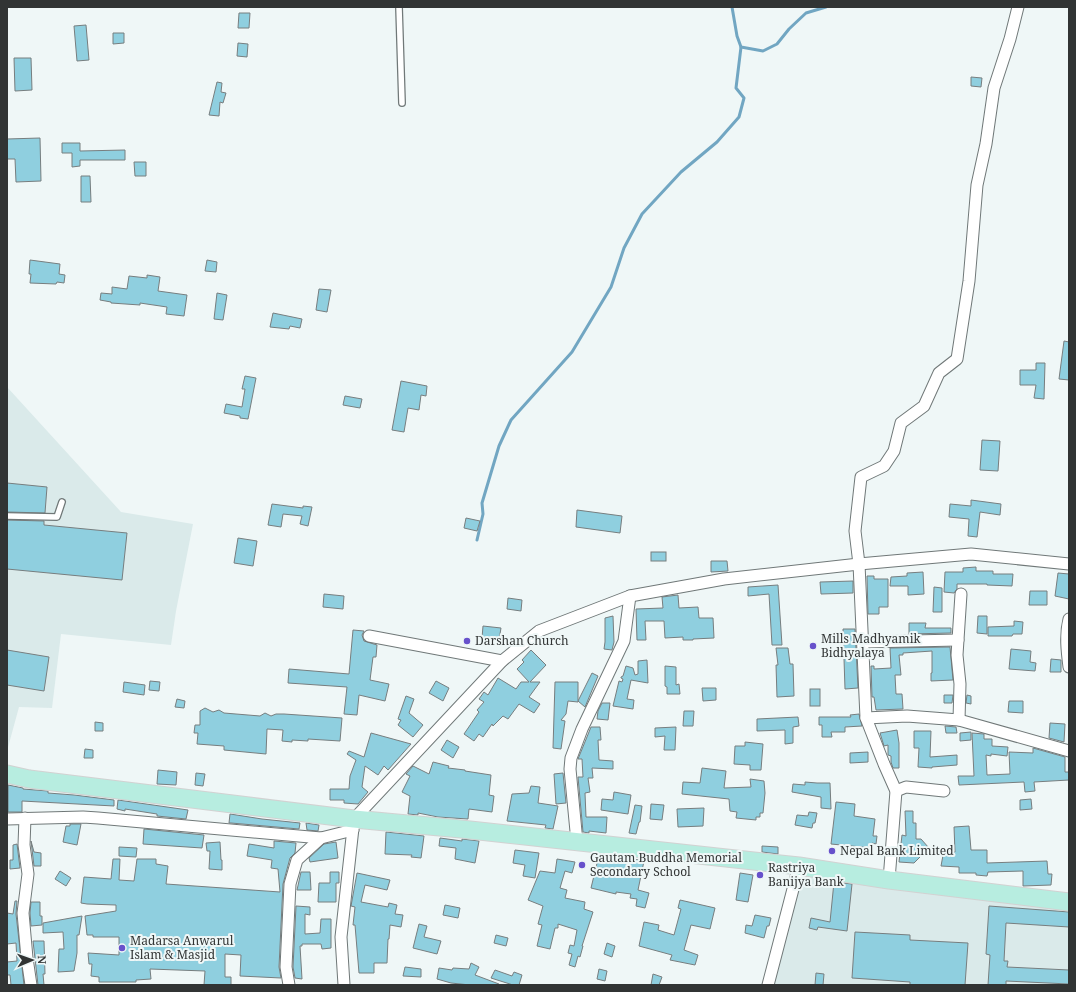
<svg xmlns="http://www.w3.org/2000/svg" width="1076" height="992" viewBox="0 0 1076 992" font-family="'Noto Serif',serif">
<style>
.built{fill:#daeaea}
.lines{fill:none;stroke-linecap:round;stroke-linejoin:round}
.stream{stroke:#71a6c2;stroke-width:3}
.building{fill:#8fcfdf;stroke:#777e7f}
.service-casing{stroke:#707878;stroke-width:8}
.minor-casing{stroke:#707878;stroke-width:13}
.primary-casing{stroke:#d2d2d2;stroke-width:19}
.service{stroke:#fff;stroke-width:5.5}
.minor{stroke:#fff;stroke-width:11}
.primary{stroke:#b7ede0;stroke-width:17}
.poi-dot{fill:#6751cb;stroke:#eff7f7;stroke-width:1.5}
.labels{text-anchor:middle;stroke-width:4;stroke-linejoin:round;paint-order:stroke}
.poi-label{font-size:12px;fill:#313434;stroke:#eff7f7;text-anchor:start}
</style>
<rect width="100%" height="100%" fill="#eff7f7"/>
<g class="built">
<path d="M 7,387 L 121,512 L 193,524 L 176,611 L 171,645 L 61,634 L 52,708 L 19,707 L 7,751 Z"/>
<path d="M 799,866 L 1069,902 L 1069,985 L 768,985 Z"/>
</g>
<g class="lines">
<g class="stream">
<path d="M 732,7 L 737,36 L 741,47 L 763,51 L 777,44 L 789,29 L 806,13 L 826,7"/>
<path d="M 477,540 L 483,514 L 482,503 L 499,446 L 511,420 L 572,352 L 611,287 L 624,248 L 642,214 L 681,172 L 717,142 L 739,117 L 744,98 L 736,88 L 741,47"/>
</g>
</g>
<g class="building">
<path d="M 239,13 L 250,13 L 249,28 L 238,28 Z"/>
<path d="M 86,25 L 89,60 L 77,61 L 74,26 Z"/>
<path d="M 113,33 L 124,33 L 124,43 L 113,44 Z"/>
<path d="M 238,43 L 248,44 L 247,57 L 237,56 Z"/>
<path d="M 14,58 L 31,58 L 32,90 L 15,91 Z"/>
<path d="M 971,77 L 982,78 L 981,87 L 971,86 Z"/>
<path d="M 217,82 L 222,83 L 221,92 L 226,93 L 223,103 L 220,102 L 219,116 L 209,115 Z"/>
<path d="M 40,138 L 41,181 L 16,182 L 15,159 L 7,159 L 7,139 Z"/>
<path d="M 62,143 L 80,143 L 80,151 L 125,150 L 125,160 L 80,160 L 80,166 L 72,167 L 72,153 L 62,153 Z"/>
<path d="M 134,162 L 146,162 L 146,176 L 135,176 Z"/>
<path d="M 81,176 L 90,176 L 91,202 L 81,202 Z"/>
<path d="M 30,260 L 60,264 L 59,274 L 65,275 L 64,283 L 57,282 L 56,284 L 30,283 L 31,274 L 29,274 Z"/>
<path d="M 207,260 L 217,262 L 216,272 L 205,271 Z"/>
<path d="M 147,275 L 160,277 L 158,291 L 187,295 L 184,316 L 166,314 L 167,307 L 140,303 L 140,305 L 111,303 L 111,302 L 100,300 L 101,293 L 112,294 L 112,287 L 127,289 L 129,276 L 147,278 Z"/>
<path d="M 319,289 L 331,290 L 327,312 L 316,310 Z"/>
<path d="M 217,293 L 227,295 L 223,320 L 214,319 Z"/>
<path d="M 273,313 L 302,319 L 300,328 L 290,326 L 289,329 L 270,327 Z"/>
<path d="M 1064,341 L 1069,342 L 1069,380 L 1059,379 Z"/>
<path d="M 1036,363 L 1045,363 L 1044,399 L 1034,398 L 1036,385 L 1020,385 L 1020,370 L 1036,370 Z"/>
<path d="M 245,376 L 256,378 L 248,419 L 240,418 L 240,416 L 224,413 L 226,404 L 242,407 L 245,389 L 242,389 Z"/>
<path d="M 401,381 L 427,386 L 426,396 L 421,395 L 419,410 L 408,408 L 404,432 L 392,430 Z"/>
<path d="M 345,396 L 362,399 L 360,408 L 343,405 Z"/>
<path d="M 982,440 L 1000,441 L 998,471 L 980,470 Z"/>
<path d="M 7,483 L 47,487 L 45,513 L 7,512 Z"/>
<path d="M 971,500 L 1001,504 L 1000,515 L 980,512 L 977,537 L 968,536 L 969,519 L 949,517 L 950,504 L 971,506 Z"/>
<path d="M 272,504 L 303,508 L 303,506 L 312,507 L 308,526 L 300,524 L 302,516 L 283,514 L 281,527 L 268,525 Z"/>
<path d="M 577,510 L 622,516 L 620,533 L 576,527 Z"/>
<path d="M 466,518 L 480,521 L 477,531 L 464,528 Z"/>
<path d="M 7,520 L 44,521 L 44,525 L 127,533 L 122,580 L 7,569 Z"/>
<path d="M 238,538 L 257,541 L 253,566 L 234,563 Z"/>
<rect x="651" y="552" width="15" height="9"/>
<path d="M 711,561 L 727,561 L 728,571 L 711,572 Z"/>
<path d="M 976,567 L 976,571 L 993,571 L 993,574 L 1013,574 L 1012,586 L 987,585 L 987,584 L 957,584 L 957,589 L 954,593 L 944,592 L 945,572 L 963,572 L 963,568 Z"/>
<path d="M 923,572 L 924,594 L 908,595 L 908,586 L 890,586 L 891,577 L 907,576 L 907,573 Z"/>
<path d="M 1058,573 L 1069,574 L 1069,599 L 1055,596 Z"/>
<path d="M 867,576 L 874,576 L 874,579 L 888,579 L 888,607 L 879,607 L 879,614 L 868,614 Z"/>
<path d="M 853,581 L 853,593 L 821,594 L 820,582 Z"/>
<path d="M 778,585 L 782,645 L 772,645 L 769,594 L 748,596 L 748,587 Z"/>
<path d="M 934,587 L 942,588 L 942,612 L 933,612 Z"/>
<path d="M 1030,591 L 1047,591 L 1047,605 L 1029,605 Z"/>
<path d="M 324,594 L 344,596 L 343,609 L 323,607 Z"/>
<path d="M 678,595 L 679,608 L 698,607 L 699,618 L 713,618 L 714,638 L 693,639 L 693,640 L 683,640 L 683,637 L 665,638 L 664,621 L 645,621 L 646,640 L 637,640 L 636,609 L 663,608 L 662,597 Z"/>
<path d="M 508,598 L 522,600 L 521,611 L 507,609 Z"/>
<path d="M 613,616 L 614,642 L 612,650 L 604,649 L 605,642 L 605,618 Z"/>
<path d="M 978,616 L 987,616 L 987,634 L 977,633 Z"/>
<path d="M 1014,621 L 1023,622 L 1022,634 L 1013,634 L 1012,636 L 988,636 L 988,627 L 1014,626 Z"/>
<path d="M 909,623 L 926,623 L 925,628 L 951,628 L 951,633 L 909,634 Z"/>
<path d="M 483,626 L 501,628 L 499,640 L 482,638 Z"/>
<path d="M 843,629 L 855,629 L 858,688 L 845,689 Z"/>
<path d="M 353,630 L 364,631 L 362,635 L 364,641 L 377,645 L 376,657 L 373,657 L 370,680 L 389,684 L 385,701 L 359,695 L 357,715 L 344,714 L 347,687 L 288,683 L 289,669 L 349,674 Z"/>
<path d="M 950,647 L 953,680 L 931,681 L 931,673 L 932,673 L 932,651 L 903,653 L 903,655 L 899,655 L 901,675 L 895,675 L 896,694 L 902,694 L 903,709 L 876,710 L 874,697 L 872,697 L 871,666 L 874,666 L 874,669 L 891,668 L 890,648 Z"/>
<path d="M 776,648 L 788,648 L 790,664 L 793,664 L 794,696 L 777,697 L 776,665 L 778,665 Z"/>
<path d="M 1011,649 L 1031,651 L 1030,662 L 1036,663 L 1035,671 L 1009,669 Z"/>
<path d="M 7,650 L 49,657 L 44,691 L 7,685 Z"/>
<path d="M 531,650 L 546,665 L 530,682 L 540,682 L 529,697 L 540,704 L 534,713 L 519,704 L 508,719 L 503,716 L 493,726 L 492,724 L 483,737 L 479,734 L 474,741 L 464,734 L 479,712 L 477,710 L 484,702 L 479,699 L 484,692 L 488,695 L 498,678 L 516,689 L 521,682 L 529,682 L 517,669 L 524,662 L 522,660 Z"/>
<path d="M 1051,659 L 1061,660 L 1061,672 L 1050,672 Z"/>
<path d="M 647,660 L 648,683 L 631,680 L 627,699 L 634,700 L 633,709 L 613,706 L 619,681 L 622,682 L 623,679 L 621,678 L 621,677 L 623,676 L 626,666 L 633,668 L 635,675 L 638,674 L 638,661 Z"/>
<path d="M 665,666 L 676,667 L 676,685 L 679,684 L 680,694 L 667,694 L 667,687 L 665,686 Z"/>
<path d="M 592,673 L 598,676 L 585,707 L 578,701 Z"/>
<path d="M 150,681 L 160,682 L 159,691 L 149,690 Z"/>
<path d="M 436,681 L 449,688 L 443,701 L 429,693 Z"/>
<path d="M 124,682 L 145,685 L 144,695 L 123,692 Z"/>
<path d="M 555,682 L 578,682 L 578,702 L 568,701 L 566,714 L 561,720 L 565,721 L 561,749 L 553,748 Z"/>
<path d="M 702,688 L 716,688 L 716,700 L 703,701 Z"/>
<rect x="810" y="689" width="10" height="17"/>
<path d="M 944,695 L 953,695 L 952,703 L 944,703 Z"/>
<path d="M 967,695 L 971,696 L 971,704 L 966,703 Z"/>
<path d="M 406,696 L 414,699 L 409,713 L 423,725 L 413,737 L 398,725 L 401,720 L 398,719 Z"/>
<path d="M 177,699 L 185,701 L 184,708 L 175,707 Z"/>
<path d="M 1009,701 L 1023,701 L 1023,713 L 1008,712 Z"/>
<path d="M 602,703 L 610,703 L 608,720 L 597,719 L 598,711 Z"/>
<path d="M 205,708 L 213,712 L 219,710 L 224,713 L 260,716 L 265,713 L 271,716 L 276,714 L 284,714 L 342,718 L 340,741 L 308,739 L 308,741 L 292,740 L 292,742 L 282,741 L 283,730 L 267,729 L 266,754 L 224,750 L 224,746 L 197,744 L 198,733 L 194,733 L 195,725 L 200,725 L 200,711 Z"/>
<path d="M 684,711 L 694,711 L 693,726 L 683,726 Z"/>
<path d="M 859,714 L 862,726 L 845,727 L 845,732 L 831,732 L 832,737 L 822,737 L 822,725 L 819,725 L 819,717 L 851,717 L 850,715 Z"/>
<path d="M 798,717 L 799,726 L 793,727 L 793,743 L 785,744 L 785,730 L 757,731 L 757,719 Z"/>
<path d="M 95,722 L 103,723 L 103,731 L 95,731 Z"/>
<path d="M 1050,723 L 1065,724 L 1064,742 L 1049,738 Z"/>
<path d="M 945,726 L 956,727 L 957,733 L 946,733 Z"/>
<path d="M 591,727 L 600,727 L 601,740 L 598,740 L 599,760 L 613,761 L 613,769 L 592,768 L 593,778 L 588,778 L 590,792 L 585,793 L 586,817 L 607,817 L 606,833 L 589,831 L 589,833 L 583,832 L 578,777 L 583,777 L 582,759 L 578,759 Z"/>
<path d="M 676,727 L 675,750 L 664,750 L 665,736 L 655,737 L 655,728 Z"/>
<path d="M 897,730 L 899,743 L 899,768 L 893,768 L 891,762 L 891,756 L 888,755 L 888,745 L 884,746 L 880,733 Z"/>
<path d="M 914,731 L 931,731 L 930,757 L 957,755 L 957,765 L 932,767 L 932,768 L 918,767 L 919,748 L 914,748 Z"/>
<path d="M 971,732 L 971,740 L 960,741 L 960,733 Z"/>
<path d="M 371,733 L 411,744 L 388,770 L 384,766 L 378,775 L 365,766 L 362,787 L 368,792 L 358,804 L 344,803 L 344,800 L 330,800 L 330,789 L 349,789 L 350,776 L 356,760 L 347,754 L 349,751 L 364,757 Z"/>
<path d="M 972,733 L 984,734 L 984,739 L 992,739 L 992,746 L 1008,747 L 1007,756 L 991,754 L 991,756 L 986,755 L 987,775 L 1010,774 L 1009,752 L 1033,753 L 1033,748 L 1065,757 L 1065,772 L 1069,772 L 1069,780 L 1034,782 L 1035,791 L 1025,792 L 1024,782 L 959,785 L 958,776 L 974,776 Z"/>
<path d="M 447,740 L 459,747 L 453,758 L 441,750 Z"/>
<path d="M 745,742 L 763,744 L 761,770 L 750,770 L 750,765 L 734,764 L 735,746 L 745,746 Z"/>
<path d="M 85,749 L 93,750 L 93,758 L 84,758 Z"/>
<path d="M 868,752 L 868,762 L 850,763 L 850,753 Z"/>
<path d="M 433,762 L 449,766 L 448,768 L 465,770 L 465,771 L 491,775 L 489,795 L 494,796 L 492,812 L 469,809 L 468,819 L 438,817 L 418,813 L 418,815 L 408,814 L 410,796 L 402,792 L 410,776 L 406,774 L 413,766 L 429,774 Z"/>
<path d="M 702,768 L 726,771 L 724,788 L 751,787 L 750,779 L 764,781 L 765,793 L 763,813 L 760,813 L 760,817 L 756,817 L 756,820 L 736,818 L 737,812 L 730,811 L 729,799 L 682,794 L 683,782 L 700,783 Z"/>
<path d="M 158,770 L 177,772 L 176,785 L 157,784 Z"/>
<path d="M 196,773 L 205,774 L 203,786 L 195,785 Z"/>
<path d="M 563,773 L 566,803 L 556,804 L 554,774 Z"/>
<path d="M 805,782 L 817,783 L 830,783 L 831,809 L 821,808 L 821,797 L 792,792 L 793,784 L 805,785 Z"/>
<path d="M 8,785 L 23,788 L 23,789 L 48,791 L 48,793 L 74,795 L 114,800 L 114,806 L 22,801 L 22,812 L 8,812 Z"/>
<path d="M 531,786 L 540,787 L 538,803 L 558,806 L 553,829 L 545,828 L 546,825 L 507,821 L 512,794 L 529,793 Z"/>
<path d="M 614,792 L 631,795 L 628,814 L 601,810 L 602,799 L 613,800 Z"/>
<path d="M 1031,799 L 1032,809 L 1020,810 L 1020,800 Z"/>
<path d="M 118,800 L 188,810 L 186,819 L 157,816 L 157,814 L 125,809 L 125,811 L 117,809 Z"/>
<path d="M 836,802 L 855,804 L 854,816 L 875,819 L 873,836 L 877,836 L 876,844 L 872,843 L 872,848 L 831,844 Z"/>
<path d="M 651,804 L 664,805 L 662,820 L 650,819 Z"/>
<path d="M 635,805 L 642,806 L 640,822 L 639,822 L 636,834 L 629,833 Z"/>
<path d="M 704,808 L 703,826 L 678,827 L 677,809 Z"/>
<path d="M 905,811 L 913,811 L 913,823 L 916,823 L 916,839 L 921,839 L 929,848 L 914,863 L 899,862 L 902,835 L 906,836 Z"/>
<path d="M 809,812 L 817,813 L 815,823 L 813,823 L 812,828 L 795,825 L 797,815 L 808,816 Z"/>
<path d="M 230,814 L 262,819 L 300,823 L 299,829 L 231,823 L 229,823 Z"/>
<path d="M 306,823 L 319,825 L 318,831 L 307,830 Z"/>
<path d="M 70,824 L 81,824 L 77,845 L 63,842 L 66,826 L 70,826 Z"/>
<path d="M 969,826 L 971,850 L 987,850 L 987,863 L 1047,861 L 1048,874 L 1052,874 L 1051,885 L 1023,886 L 1023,871 L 988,872 L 987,876 L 976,875 L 976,873 L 959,873 L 959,867 L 941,866 L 944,850 L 955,852 L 954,827 Z"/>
<path d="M 144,829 L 204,835 L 202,848 L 143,844 Z"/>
<path d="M 386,832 L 424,836 L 421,858 L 411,857 L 412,855 L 385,854 Z"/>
<path d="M 440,838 L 462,841 L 462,839 L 479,841 L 475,863 L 455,859 L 456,848 L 439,846 Z"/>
<path d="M 31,841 L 34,852 L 41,853 L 41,866 L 34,866 Z"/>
<path d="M 274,841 L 296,843 L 295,853 L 290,858 L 283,884 L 279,967 L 281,978 L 240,976 L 241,955 L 225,954 L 225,977 L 231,977 L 231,985 L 204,985 L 205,971 L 150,969 L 151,979 L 136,980 L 136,982 L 99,982 L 99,977 L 91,976 L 92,964 L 89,964 L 88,953 L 119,955 L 119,937 L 93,937 L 93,935 L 87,935 L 85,916 L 116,911 L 116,905 L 87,904 L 81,903 L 84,877 L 111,879 L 113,859 L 120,859 L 119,880 L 134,881 L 137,859 L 156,859 L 156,864 L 168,866 L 166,884 L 280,892 L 278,869 L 271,868 L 272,860 L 247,856 L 249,844 L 274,848 Z"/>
<path d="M 220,842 L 221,860 L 222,860 L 222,870 L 209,869 L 210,851 L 207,851 L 206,843 Z"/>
<path d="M 336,842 L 338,858 L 310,862 L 309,858 L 324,844 Z"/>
<path d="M 17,844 L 20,868 L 10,869 L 10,860 L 13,860 L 13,845 Z"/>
<path d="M 762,846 L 778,847 L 778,854 L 762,852 Z"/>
<path d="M 119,847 L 137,848 L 136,857 L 119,856 Z"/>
<path d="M 515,850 L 539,853 L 535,878 L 523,876 L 525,865 L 513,863 Z"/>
<path d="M 599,855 L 633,862 L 633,859 L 644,861 L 638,890 L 649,893 L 645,908 L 636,906 L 637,899 L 630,898 L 631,894 L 616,892 L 616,894 L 591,888 Z"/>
<path d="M 557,859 L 575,862 L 572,873 L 565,871 L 560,888 L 567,890 L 565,898 L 585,902 L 584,909 L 593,912 L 582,946 L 583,946 L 580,957 L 578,956 L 575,967 L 569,965 L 572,954 L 568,953 L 570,945 L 574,946 L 577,930 L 558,924 L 558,928 L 555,928 L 550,949 L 537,946 L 542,925 L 538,924 L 543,906 L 528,900 L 540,871 L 555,873 Z"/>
<path d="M 60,871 L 71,878 L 66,886 L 55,879 Z"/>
<path d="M 301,872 L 310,872 L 311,890 L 297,890 Z"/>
<path d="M 330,872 L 339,872 L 339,883 L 336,883 L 336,902 L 318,902 L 319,883 L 330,883 Z"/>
<path d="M 357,873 L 390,880 L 387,890 L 365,885 L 361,902 L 388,907 L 389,903 L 397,905 L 395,914 L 403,915 L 401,927 L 390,925 L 389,939 L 388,939 L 387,963 L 374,963 L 374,973 L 359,973 L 355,925 L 353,925 L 355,907 L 351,906 Z"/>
<path d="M 740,873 L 753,875 L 748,902 L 736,900 Z"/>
<path d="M 834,882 L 852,884 L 847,931 L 818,927 L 817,930 L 809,928 L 811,918 L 830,922 Z"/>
<path d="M 680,900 L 715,908 L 710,929 L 691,925 L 684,950 L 698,955 L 695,965 L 670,960 L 672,955 L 639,946 L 644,922 L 659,925 L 658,930 L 674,935 L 681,909 L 678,908 Z"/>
<path d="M 15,901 L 17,901 L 16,914 L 24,985 L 11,985 L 10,975 L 7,975 L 7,962 L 17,961 L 16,943 L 7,944 L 7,913 L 13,914 Z"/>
<path d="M 31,902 L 40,902 L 40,916 L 42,916 L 42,925 L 31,926 L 30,913 Z"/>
<path d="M 445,905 L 460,908 L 458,918 L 443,915 Z"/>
<path d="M 296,906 L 310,907 L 310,915 L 305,914 L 305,934 L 320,933 L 321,919 L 331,919 L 331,948 L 322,949 L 321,944 L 302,944 L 302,946 L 300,946 L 302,979 L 295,978 L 293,967 Z"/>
<path d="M 989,906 L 1069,912 L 1069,927 L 1006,923 L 1004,961 L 1008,961 L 1007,967 L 1069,970 L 1069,984 L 1006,981 L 1006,985 L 988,985 L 990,955 L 986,954 Z"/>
<path d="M 755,915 L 771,918 L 769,926 L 767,926 L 764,938 L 745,933 L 746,925 L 752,926 Z"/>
<path d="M 82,916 L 79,935 L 77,935 L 77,953 L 74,971 L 58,972 L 59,949 L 64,949 L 63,932 L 43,933 L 43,923 Z"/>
<path d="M 419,924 L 427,926 L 424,937 L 441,941 L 437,954 L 413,948 Z"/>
<path d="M 855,932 L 910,935 L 910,940 L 968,943 L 965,985 L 910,985 L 910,982 L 852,978 Z"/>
<path d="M 496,935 L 508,938 L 506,946 L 494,943 Z"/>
<path d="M 33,941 L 44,941 L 45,974 L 43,974 L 44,985 L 38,985 Z"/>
<path d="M 607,943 L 615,946 L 612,957 L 604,954 Z"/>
<path d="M 471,963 L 479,967 L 475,975 L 499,984 L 499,985 L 470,985 L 451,983 L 437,979 L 439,968 L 452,970 L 453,968 L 469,969 Z"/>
<path d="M 405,967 L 421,969 L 421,977 L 403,976 Z"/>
<path d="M 599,969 L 607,971 L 605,981 L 597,979 Z"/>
<path d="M 495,970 L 512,976 L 514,972 L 522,975 L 519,985 L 513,985 L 491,978 Z"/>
<path d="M 816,973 L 824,974 L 823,985 L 815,985 Z"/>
<path d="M 653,974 L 662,977 L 659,985 L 651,985 Z"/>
</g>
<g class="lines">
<defs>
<g id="service">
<path d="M 399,7 L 402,103"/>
<path d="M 7,516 L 57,517 L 62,502"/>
</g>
<g id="minor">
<path d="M 1069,619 C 1065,635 1067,651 1069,667"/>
<path d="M 369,636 L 502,661"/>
<path d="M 864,642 L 958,640"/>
<path d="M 866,718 L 907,716 L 959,720 L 1069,751"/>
<path d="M 959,720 L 960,684 L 957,655 L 961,594"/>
<path d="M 896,791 L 906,787 L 944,791"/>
<path d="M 25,818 L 24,845 L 28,874 L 23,913 L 27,958 L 31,985"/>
<path d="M 7,819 L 83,817 L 98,818 L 321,838"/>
<path d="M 577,842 L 570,769 L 571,758 L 582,729 L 624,641 L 630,596"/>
<path d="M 889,880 L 896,791 L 884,764 L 866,718 L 859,564 L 855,531 L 861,477 L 884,466 L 894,451 L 901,423 L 924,406 L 939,373 L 957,359 L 969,281 L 977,185 L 986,144 L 994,88 L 1010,39 L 1018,7"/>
<path d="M 289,985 L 286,967 L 290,884 L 297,860 L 321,838 L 353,830"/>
<path d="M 344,985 L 341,937 L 354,819 L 502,661 L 539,631 L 630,596 L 724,579 L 859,564 L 971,554 L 1069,564"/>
<path d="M 768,985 L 799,866"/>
</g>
<path id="primary" d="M 7,774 L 29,779 L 354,819 L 461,829 L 799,866 L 889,880 L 1069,902"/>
</defs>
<use href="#service" class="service-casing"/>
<use href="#minor" class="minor-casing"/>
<use href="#primary" class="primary-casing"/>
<use href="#service" class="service"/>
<use href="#minor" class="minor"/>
<use href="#primary" class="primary"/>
</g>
<g class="poi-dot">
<circle cx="467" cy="641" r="4"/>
<circle cx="813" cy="646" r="4"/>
<circle cx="832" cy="851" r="4"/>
<circle cx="582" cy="865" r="4"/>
<circle cx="760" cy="875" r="4"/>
<circle cx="122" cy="948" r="4"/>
</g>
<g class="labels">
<g class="poi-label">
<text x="821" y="643">Mills Madhyamik<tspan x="821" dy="14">Bidhyalaya</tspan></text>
<text x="475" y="645">Darshan Church</text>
<text x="840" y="855">Nepal Bank Limited</text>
<text x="590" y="862">Gautam Buddha Memorial<tspan x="590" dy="14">Secondary School</tspan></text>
<text x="768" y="872">Rastriya<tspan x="768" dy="14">Banijya Bank</tspan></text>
<text x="130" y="945">Madarsa Anwarul<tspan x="130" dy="14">Islam &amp; Masjid</tspan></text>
</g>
</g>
<rect width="1076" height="992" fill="none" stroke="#313434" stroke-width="16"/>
<g transform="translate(32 960) rotate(88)" stroke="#eff7f7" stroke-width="3" paint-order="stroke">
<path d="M0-3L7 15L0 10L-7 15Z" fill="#313434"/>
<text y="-6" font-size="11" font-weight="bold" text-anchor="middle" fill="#313434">N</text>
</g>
</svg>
